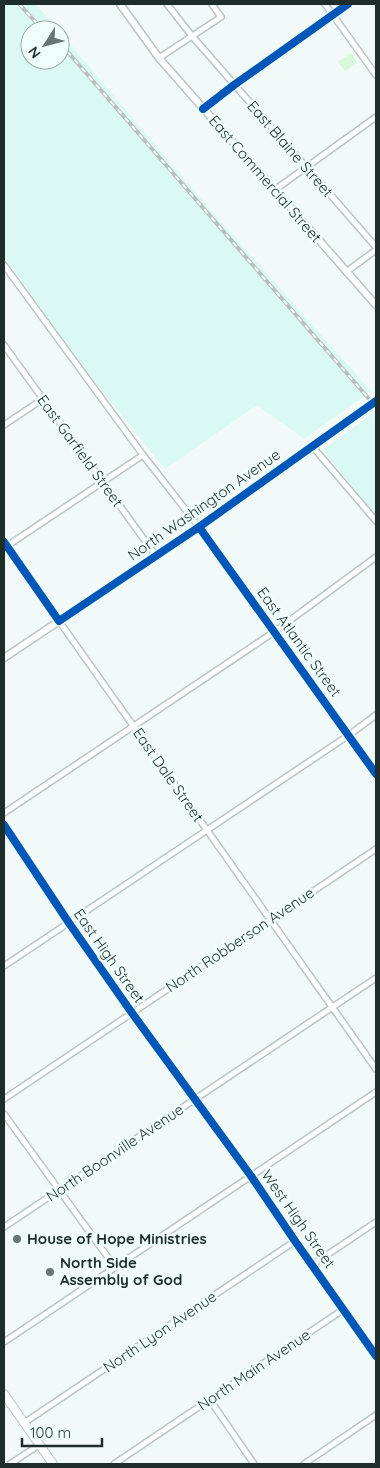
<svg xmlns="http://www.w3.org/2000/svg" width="380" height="1468" viewBox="0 0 380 1468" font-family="Quicksand,sans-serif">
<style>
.built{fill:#dbf9f4}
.green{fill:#d8fadb}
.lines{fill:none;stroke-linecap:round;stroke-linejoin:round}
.tertiary-tunnel{stroke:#c8d1d0;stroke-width:6;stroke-dasharray:6 3;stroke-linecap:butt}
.minor-casing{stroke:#bac5c3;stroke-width:8}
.tertiary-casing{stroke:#bac5c3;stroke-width:9}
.primary-casing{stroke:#bac5c3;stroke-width:10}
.minor{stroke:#fdfefe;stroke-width:5}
.tertiary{stroke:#fdfefe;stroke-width:6}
.primary{stroke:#fdfefe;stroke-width:8}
.rail-casing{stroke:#bbbebe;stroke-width:4}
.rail{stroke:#effefb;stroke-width:2;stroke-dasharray:5.5;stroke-linecap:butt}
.cycleway-casing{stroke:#effefb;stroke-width:11}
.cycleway{stroke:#0057b8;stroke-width:8}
.poi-dot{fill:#687572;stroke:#effefb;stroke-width:2}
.labels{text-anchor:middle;stroke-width:5;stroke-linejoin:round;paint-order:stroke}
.street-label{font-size:15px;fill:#1e2d2a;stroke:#effefb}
.poi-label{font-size:15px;font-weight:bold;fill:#1e2d2a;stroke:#effefb;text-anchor:start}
</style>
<rect width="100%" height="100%" fill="#f2faf9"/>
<g class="built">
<path d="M 4,4 L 36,4 L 58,30 L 30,30 L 30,60 L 60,60 L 60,32 L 206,205 L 371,391 L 304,439 L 257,405 L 165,469 L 88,373 L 4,257 Z"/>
<path d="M 376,411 L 376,514 L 326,455 L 324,449 Z"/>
</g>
<path class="green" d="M 351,53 L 357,62 L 345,71 L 338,62 Z"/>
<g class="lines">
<path class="tertiary-tunnel" d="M 363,410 L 376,401"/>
<defs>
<g id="minor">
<path d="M 167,4 L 192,36 L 376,247"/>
<path d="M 325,4 L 376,75"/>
<path d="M 159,58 L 221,17 L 212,4"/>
<path d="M 203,109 L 234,85 L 348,4"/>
<path d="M 276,189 L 376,117"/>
<path d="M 4,265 L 143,455 L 199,527 L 376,774"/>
<path d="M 346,272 L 376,250"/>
<path d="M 4,345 L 156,556"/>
<path d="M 4,425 L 43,399"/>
<path d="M 312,446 L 376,521"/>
<path d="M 4,548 L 143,455"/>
<path d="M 59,621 L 376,1069"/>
<path d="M 4,813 L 274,632 L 376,557"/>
<path d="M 4,966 L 349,735 L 376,715"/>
<path d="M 4,1099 L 376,849"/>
<path d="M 4,1114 L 115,1267"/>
<path d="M 4,1227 L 376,978"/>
<path d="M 312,1265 L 376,1222"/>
<path d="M 4,1342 L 376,1092"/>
<path d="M 210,1400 L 254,1464"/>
<path d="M 24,1423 L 295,1241"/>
<path d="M 10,1464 L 39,1445"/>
<path d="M 114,1464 L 344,1309"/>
<path d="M 304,1464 L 376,1415"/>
</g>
<g id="tertiary">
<path d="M 120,4 L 159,58 L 376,305"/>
<path d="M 4,542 L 59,621"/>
<path d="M 4,658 L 199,527 L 363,410"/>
<path d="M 4,825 L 69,923 L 132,1013 L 251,1176 L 295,1241 L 376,1356"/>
</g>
<path id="primary" d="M 4,1394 L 53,1464"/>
</defs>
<use href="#minor" class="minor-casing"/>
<use href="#tertiary" class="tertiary-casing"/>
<use href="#primary" class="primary-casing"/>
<use href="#minor" class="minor"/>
<use href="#tertiary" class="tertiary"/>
<use href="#primary" class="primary"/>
<defs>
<g id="rail">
<path d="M 19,4 L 43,30"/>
<path d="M 60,43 L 376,407"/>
</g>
</defs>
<use href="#rail" class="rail-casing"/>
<use href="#rail" class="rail"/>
<defs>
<g id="cycleway">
<path d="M 203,109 L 234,85 L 348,4"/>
<path d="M 199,527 L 376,774"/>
<path d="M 4,542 L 59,621 L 199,527 L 376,401"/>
<path d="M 4,825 L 69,923 L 132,1013 L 251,1176 L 295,1241 L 376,1356"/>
</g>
</defs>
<use href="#cycleway" class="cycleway-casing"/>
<use href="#cycleway" class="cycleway"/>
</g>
<g class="poi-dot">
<circle cx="17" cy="1239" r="5"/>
<circle cx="50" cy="1272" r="5"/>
</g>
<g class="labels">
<g class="street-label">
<text transform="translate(290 149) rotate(49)" y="5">East Blaine Street</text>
<text transform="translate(265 179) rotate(49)" y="5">East Commercial Street</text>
<text transform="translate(80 451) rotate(54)" y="5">East Garfield Street</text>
<text transform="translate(204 505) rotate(-35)" y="5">North Washington Avenue</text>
<text transform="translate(299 642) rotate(54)" y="5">East Atlantic Street</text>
<text transform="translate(168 775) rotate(55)" y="5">East Dale Street</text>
<text transform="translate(240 940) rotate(-34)" y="5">North Robberson Avenue</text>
<text transform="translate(109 956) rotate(55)" y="5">East High Street</text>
<text transform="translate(115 1153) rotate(-34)" y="5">North Boonville Avenue</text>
<text transform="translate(298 1219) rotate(55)" y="5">West High Street</text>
<text transform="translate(160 1332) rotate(-34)" y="5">North Lyon Avenue</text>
<text transform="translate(254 1370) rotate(-34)" y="5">North Main Avenue</text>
</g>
<g class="poi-label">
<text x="27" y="1244">House of Hope Ministries</text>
<text x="60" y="1268">North Side<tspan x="60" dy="17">Assembly of God</tspan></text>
</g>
</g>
<rect width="380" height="1468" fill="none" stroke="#1e2d2a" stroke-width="10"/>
<g transform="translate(45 45) rotate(234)"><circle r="24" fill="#effefb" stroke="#9baaa7"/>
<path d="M0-4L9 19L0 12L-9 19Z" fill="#687572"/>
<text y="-8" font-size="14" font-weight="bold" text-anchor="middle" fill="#1e2d2a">N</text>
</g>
<path d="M22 1438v8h80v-8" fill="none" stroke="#1e2d2a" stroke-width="2.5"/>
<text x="30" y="1438" font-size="15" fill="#1e2d2a" stroke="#effefb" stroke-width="4" paint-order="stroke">100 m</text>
</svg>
